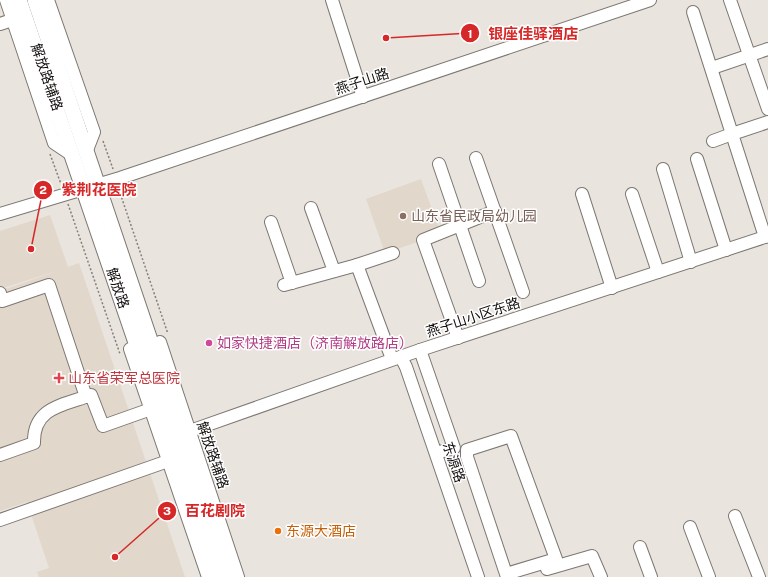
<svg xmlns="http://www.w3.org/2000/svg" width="768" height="577" viewBox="0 0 768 577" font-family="'Public Sans','Noto Sans SC',sans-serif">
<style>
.built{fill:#e2d7cb}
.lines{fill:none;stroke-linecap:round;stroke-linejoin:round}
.minor-casing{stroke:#7d7772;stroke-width:14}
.major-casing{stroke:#7d7772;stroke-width:17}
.path{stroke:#84807c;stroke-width:1.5;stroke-dasharray:2 2;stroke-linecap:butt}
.minor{stroke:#fff;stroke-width:12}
.major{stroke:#fff;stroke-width:15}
.education-dot{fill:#8d6e63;stroke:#fff;stroke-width:1.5}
.hotel-dot{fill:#d1479c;stroke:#fff;stroke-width:1.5}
.health-dot{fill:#e0444e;stroke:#fff;stroke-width:1.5}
.food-dot{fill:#e8710a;stroke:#fff;stroke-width:1.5}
.labels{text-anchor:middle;stroke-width:3;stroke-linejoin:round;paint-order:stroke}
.street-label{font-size:14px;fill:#100e0c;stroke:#fff}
.education-label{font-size:14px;fill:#785e54;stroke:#fff;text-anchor:start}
.hotel-label{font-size:14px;fill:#b23c85;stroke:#fff;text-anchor:start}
.health-label{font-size:14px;fill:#be3a42;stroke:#fff;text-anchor:start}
.food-label{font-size:14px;fill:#c56008;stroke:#fff;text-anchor:start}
.leader{fill:none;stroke:#d62828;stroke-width:1.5}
.callout-dot{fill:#d62828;stroke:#fff;stroke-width:1.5}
.mark-label{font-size:12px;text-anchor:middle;font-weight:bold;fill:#fff}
.callout-label{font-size:15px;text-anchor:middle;font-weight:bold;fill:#d62828;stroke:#fff;stroke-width:3;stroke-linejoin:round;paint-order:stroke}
</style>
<rect width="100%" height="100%" fill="#eae4de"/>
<g class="built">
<path d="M 421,179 L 441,234 L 385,253 L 366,199 Z"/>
<path d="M 50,215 L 68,267 L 79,263 L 185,577 L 39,577 L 37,572 L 49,568 L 27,502 L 0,511 L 0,291 L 60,270 L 0,289 L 0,231 Z"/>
</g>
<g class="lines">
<defs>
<g id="minor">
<path d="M 6,0 L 54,143 L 72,155"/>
<path d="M 48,0 L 94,132 L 87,150"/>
<path d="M 332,0 L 363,97"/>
<path d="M 730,0 L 768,109"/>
<path d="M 693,12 L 732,134 L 713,141"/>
<path d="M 0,24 L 12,20"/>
<path d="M 712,68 L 768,49"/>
<path d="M 476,158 L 523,292"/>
<path d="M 697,159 L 726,250"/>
<path d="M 439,164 L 479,281"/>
<path d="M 663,169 L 691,262"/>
<path d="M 582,194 L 612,288"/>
<path d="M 632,194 L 658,272"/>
<path d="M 311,208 L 334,271"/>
<path d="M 0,214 L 120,178 L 650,0"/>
<path d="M 271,222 L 292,283"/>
<path d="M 765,237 L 732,134 L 768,122"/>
<path d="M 357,265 L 393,253"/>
<path d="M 284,285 L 357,265 L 392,359"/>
<path d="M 0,293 L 2,301 L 49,285 L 86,397"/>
<path d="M 458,338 L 423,240 L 495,211"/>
<path d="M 160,342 L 238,577"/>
<path d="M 130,349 L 208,577"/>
<path d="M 420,350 L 454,448 L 436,453"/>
<path d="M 401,357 L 406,367 L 478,577"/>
<path d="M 190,431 L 420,350 L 768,236"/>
<path d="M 0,455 L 34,443 C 33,407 64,405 91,395 L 103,426 L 151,409"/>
<path d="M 735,516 L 759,577"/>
<path d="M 0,520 L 168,461"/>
<path d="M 690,527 L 709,577"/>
<path d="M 640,547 L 651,577"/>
<path d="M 547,569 L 592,556 L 601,577"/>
<path d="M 506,574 L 556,559 L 511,436 L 467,450 L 467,457 L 507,577"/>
</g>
<g id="major">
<path d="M 19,0 L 216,577"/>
<path d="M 35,0 L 230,577"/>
</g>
</defs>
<use href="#minor" class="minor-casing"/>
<use href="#major" class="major-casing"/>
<g class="path">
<path d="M 103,141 L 113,169"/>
<path d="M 50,154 L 61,184"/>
<path d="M 119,190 L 168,334"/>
<path d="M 68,204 L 120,354"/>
</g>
<use href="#minor" class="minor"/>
<use href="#major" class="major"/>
</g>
<circle class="education-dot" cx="403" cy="216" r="4"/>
<circle class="hotel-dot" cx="209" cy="343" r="4"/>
<path class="health-dot" d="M57 372h4v4h4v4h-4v4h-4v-4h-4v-4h4z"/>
<circle class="food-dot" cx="278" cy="531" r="4"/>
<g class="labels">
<g class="street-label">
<text transform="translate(47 77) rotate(71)" y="5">解放路辅路</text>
<text transform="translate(362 81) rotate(-18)" y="5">燕子山路</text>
<text transform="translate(118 288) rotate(71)" y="5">解放路</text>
<text transform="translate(473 317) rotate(-18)" y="5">燕子山小区东路</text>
<text transform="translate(213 455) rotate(71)" y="5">解放路辅路</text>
<text transform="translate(454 462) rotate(71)" y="5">东源路</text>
</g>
<g class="education-label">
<text x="411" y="221">山东省民政局幼儿园</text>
</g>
<g class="hotel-label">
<text x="217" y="348">如家快捷酒店（济南解放路店）</text>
</g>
<g class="health-label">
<text x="68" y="383">山东省荣军总医院</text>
</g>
<g class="food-label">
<text x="286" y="536">东源大酒店</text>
</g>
</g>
<path class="leader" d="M386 38L470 33M31 249L43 190M115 557L167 511"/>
<g class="callout-dot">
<circle cx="386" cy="38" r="4"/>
<circle cx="31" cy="249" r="4"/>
<circle cx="115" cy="557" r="4"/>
<circle cx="470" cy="33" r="10"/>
<circle cx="43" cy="190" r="10"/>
<circle cx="167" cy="511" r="10"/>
</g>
<g class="mark-label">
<text x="470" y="38">1</text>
<text x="43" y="194">2</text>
<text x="167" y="515">3</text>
</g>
<g class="callout-label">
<text x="533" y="39">银座佳驿酒店</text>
<text x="99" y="195">紫荆花医院</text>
<text x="215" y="516">百花剧院</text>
</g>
</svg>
